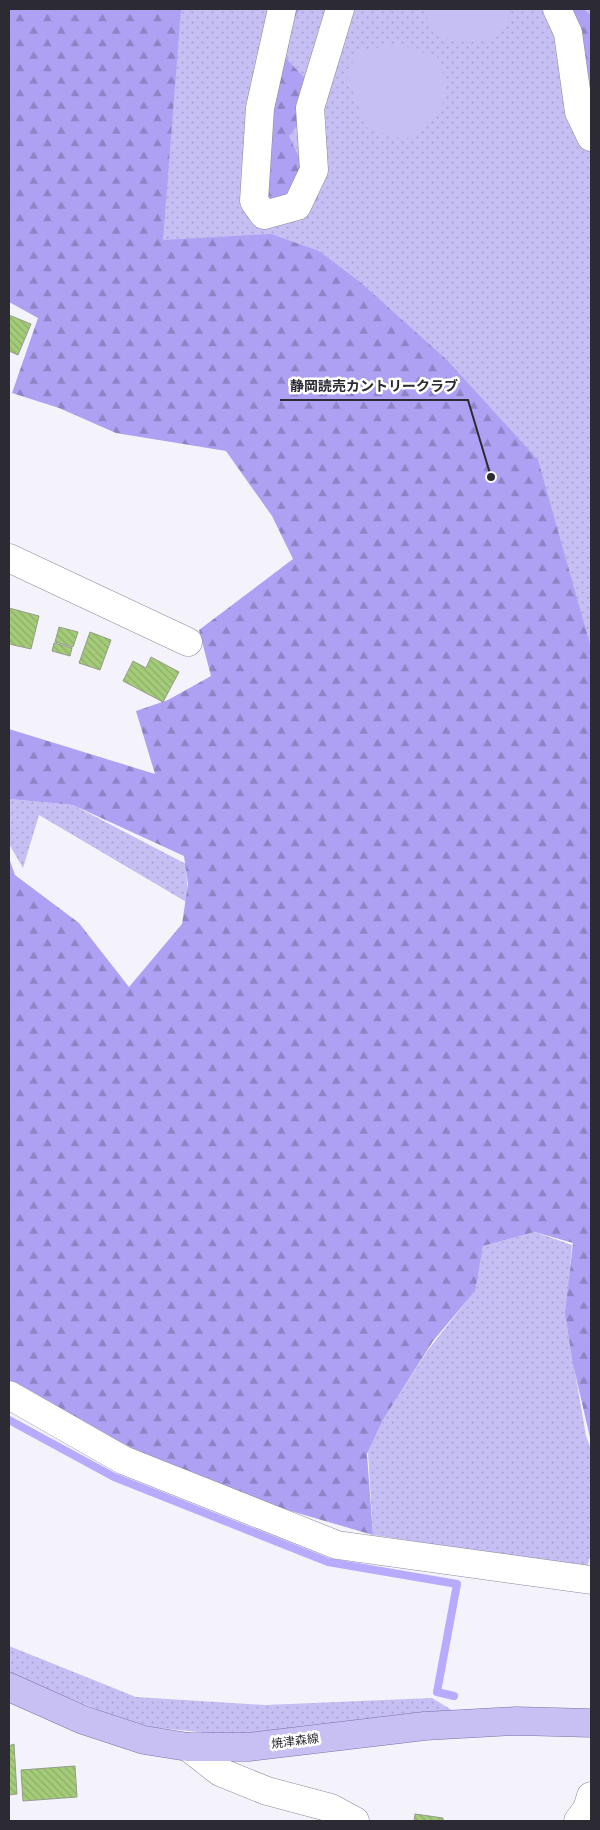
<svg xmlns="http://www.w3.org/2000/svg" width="600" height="1830" viewBox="0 0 600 1830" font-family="Manrope,'Noto Sans JP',sans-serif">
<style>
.grass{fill:url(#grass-dots)}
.forest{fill:url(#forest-firs)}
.pitch{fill:#c6bff3}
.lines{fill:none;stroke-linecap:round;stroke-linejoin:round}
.stream{stroke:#b8aafe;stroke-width:8}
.building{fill:url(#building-back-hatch);stroke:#949d8b}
.minor-casing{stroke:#8d8a9d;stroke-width:29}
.major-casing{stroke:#7a71a9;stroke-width:29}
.minor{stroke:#fff;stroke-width:28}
.major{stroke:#c8c0f2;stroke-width:28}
.labels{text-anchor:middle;stroke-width:5;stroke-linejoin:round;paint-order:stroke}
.street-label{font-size:12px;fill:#2c2b33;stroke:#fff}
.leader{fill:none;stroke:#2c2b33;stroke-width:2}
.callout-dot{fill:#2c2b33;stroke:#fff;stroke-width:2}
.callout-label{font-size:14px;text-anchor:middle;font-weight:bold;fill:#2c2b33;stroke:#fff;stroke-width:5;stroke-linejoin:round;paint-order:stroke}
</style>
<defs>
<pattern id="grass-dots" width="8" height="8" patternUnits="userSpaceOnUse" patternTransform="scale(1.25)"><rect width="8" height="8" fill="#c6bff3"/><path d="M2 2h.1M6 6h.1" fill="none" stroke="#aaa4d1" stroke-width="1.8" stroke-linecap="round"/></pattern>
<pattern id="forest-firs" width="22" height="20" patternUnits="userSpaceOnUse" patternTransform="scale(1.25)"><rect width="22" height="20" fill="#aea0f3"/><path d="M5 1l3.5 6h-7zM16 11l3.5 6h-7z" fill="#8e83c5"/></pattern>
<pattern id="building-back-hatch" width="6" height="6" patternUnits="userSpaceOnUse" patternTransform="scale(1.25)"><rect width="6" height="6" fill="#a4cb78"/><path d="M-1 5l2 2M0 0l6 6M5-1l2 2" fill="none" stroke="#8dae68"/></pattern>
</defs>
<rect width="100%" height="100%" fill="#f4f3fc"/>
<g class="grass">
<path d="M 44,9 L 591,9 L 591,949 L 520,767 L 18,225 Z"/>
<path d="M 9,799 L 73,805 L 186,864 L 188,903 L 39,815 L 23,868 L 9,844 Z"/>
<path d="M 535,1232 L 572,1245 L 566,1320 L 586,1436 L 591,1449 L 591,1553 L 587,1568 L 373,1535 L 368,1452 L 383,1420 L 428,1350 L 473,1293 L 483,1246 Z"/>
<path d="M 9,1646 L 136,1697 L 265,1705 L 432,1698 L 455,1712 L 235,1736 L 151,1727 L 98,1710 L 9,1673 Z"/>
</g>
<g class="forest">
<path d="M 9,9 L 181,9 L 163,240 L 271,234 L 319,251 L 360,282 L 447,360 L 538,460 L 591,648 L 591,1442 L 573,1364 L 565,1314 L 573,1243 L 535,1232 L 483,1246 L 475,1291 L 433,1341 L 383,1420 L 367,1454 L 373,1535 L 253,1500 L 134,1449 L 9,1386 L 9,858 L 15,875 L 79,923 L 129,987 L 182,924 L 188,884 L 184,856 L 73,805 L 9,799 L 9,729 L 155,774 L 136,711 L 168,700 L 211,676 L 199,630 L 293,559 L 272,516 L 226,451 L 116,433 L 59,408 L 12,393 L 38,318 L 9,302 Z"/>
<path d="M 268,9 L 300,9 L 276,48 L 321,95 L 289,136 L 319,200 L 282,217 L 249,176 Z"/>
<path d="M 554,9 L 583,9 L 591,15 L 591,127 Z"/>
</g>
<g class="pitch">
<path d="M 425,9 L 510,9 L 506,26 L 494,35 L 496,39 C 471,45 456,43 432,32 Z"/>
<path d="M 398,44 L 441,59 L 445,93 L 441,112 L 416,136 L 403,139 L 368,129 L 347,77 L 357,51 Z"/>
</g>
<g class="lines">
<path class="stream" d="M 9,1420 L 114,1477 L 328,1562 L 457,1584 L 437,1692 L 454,1696"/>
</g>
<g class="building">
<path d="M 9,315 L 31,324 L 18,355 L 9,351 Z"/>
<path d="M 9,608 L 39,616 L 31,649 L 9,644 Z"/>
<path d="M 59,627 L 78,632 L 73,647 L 55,642 Z"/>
<path d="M 90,632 L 111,640 L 100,670 L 79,663 Z"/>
<path d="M 54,643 L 72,648 L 70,656 L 52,651 Z"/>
<path d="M 151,657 L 179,672 L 163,702 L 123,681 L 133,661 L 146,668 Z"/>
<path d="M 14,1744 L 17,1794 L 9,1795 L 9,1746 Z"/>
<path d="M 75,1766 L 77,1797 L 23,1801 L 21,1770 Z"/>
<path d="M 415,1814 L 443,1818 L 443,1821 L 414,1821 Z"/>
</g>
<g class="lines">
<defs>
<g id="minor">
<path d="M 282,9 L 260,108 L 254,201 L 264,215 L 297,206 L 314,170 L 310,108 L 340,9"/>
<path d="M 557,9 L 568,33 L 579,112 L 591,137"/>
<path d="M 9,558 L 188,642"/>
<path d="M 9,1395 L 123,1460 L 337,1545 L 591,1580"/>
<path d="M 188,1747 L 220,1772 L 267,1791 L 331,1808 L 355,1821"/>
<path d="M 578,1821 L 587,1809 L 591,1796"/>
</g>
<path id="major" d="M 9,1687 L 83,1720 L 144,1740 L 188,1747 L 249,1747 L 425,1726 L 516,1721 L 591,1723"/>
</defs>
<use href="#minor" class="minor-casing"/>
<use href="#major" class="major-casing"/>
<use href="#minor" class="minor"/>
<use href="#major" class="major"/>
</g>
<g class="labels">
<g class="street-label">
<text transform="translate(295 1741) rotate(-7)" y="4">焼津森線</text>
</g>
</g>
<path class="leader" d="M491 477L468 400H280"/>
<circle class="callout-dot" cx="491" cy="477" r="5"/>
<g class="callout-label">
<text x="374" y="391">静岡読売カントリークラブ</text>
</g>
<rect width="600" height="1830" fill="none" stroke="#2c2b33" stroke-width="20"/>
</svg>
